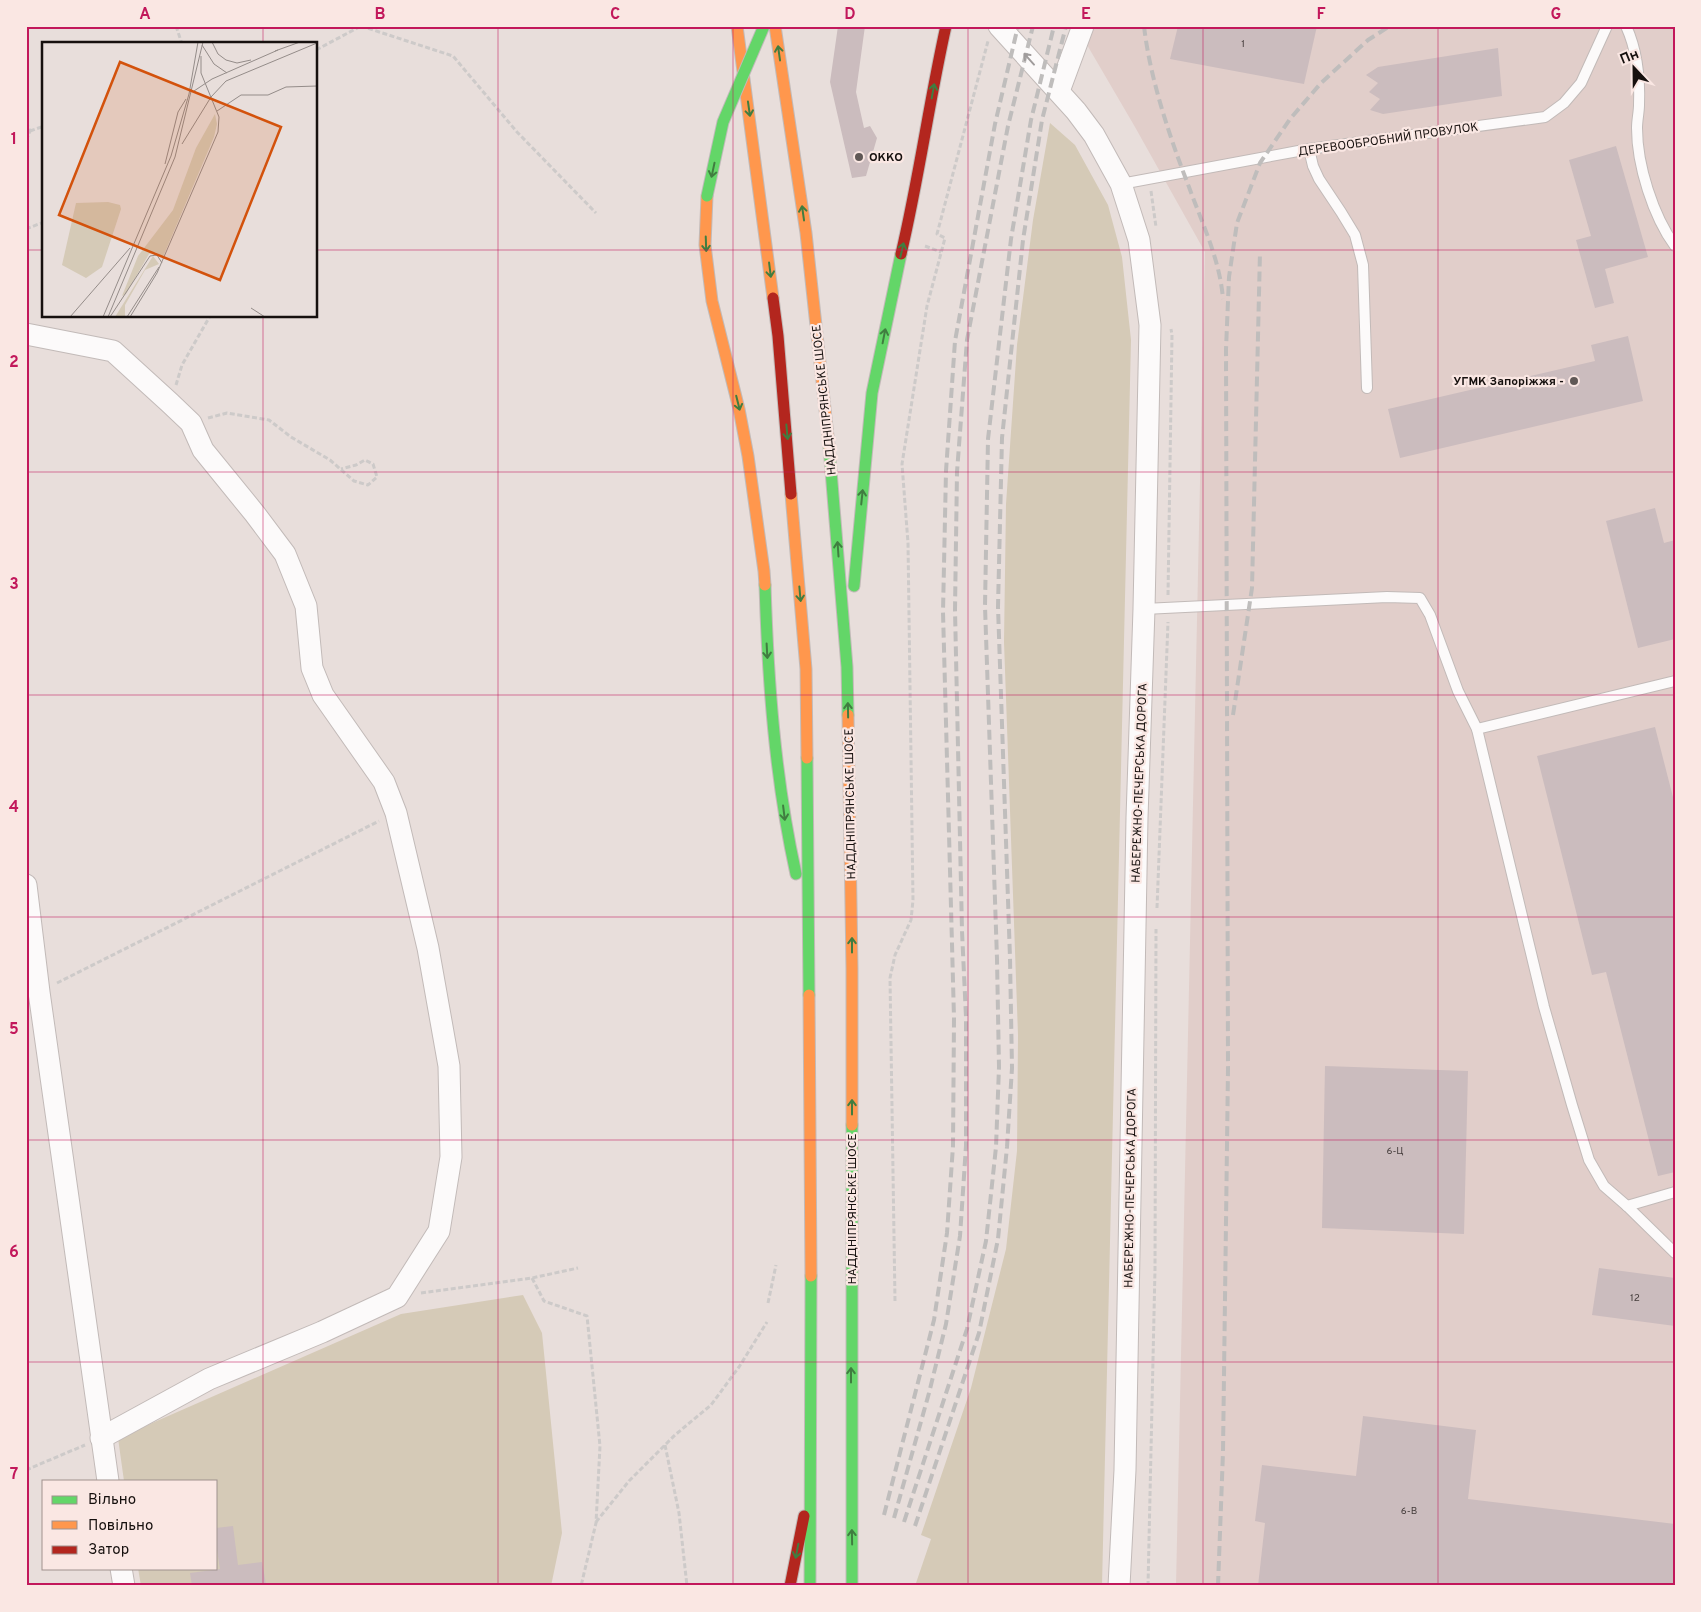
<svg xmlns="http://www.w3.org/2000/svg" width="1701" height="1612" viewBox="0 0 1701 1612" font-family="Overpass,sans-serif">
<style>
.built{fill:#e1ceca}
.green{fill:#d5cab7}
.building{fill:#cbbcbe}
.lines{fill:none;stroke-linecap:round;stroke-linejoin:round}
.lane-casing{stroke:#c2bab8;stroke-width:12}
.street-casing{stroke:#c2bab8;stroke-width:23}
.fast-casing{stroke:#c2bab8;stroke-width:13}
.slow-casing{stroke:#c2bab8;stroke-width:13}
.jam-casing{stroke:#c2bab8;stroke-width:13}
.path{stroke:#cdcac9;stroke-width:3;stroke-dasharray:5 2.5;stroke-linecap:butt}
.lane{stroke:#fcfafa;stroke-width:10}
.street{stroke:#fcfafa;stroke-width:21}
.fast{stroke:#63d668;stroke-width:11}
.slow{stroke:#ff974d;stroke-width:11}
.jam{stroke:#b3261e;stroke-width:11}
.rail{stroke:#bfbdbc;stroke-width:4;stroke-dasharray:10 5;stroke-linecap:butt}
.fast-bridge-casing{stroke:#bfbab9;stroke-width:13;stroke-linecap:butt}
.fast-bridge{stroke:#63d668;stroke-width:11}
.oneway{stroke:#407d40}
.oneway2{stroke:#a09c9c}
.grid{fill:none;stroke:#c2185b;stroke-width:1;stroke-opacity:0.55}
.poi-dot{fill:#605856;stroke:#fae7e3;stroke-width:2}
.labels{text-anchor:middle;stroke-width:4.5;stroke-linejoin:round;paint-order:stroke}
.number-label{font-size:10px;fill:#433b3a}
.street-label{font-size:12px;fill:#16100e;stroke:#fae7e3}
.poi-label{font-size:12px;font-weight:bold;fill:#16100e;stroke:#fae7e3;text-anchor:start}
.inset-road{fill:none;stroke:#948c89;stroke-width:1}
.view{fill:#d3520c;fill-opacity:0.15;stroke:#d3520c;stroke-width:2.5}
.inset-edge{fill:none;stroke:#16100e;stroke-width:2.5}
.neatline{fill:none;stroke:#c2185b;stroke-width:2}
.grid-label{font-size:16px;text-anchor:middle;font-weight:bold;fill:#c2185b}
</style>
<rect width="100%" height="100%" fill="#e8dedb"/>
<path class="built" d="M 1076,26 L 1675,26 L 1675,1586 L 1176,1586 L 1205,252 L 1135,127 Z"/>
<g class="green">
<path d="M 1050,123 L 1075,145 L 1108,205 L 1122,257 L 1131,340 L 1102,1586 L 915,1586 L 931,1539 L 921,1535 L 971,1388 L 1006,1249 L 1017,1151 L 1018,1035 L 1004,642 L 1006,504 L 1017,345 L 1033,220 Z"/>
<path d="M 523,1295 L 542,1333 L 562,1533 L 551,1586 L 141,1586 L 138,1568 L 216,1568 L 216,1481 L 124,1481 L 118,1438 L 401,1314 Z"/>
</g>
<g class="building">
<path d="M 838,26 L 865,26 L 856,92 L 864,128 L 870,126 L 877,138 L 866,176 L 852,178 L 830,82 Z"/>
<path d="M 1178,26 L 1317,26 L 1304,84 L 1170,59 Z"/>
<path d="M 1498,48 L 1502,96 L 1383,114 L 1370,110 L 1380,99 L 1369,92 L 1378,83 L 1366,75 L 1378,67 Z"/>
<path d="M 1616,146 L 1648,257 L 1605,269 L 1614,303 L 1595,308 L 1576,240 L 1591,236 L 1569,160 Z"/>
<path d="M 1628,336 L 1643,401 L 1400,458 L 1388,409 L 1595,361 L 1591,345 Z"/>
<path d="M 1655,508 L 1664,543 L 1675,540 L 1675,639 L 1638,648 L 1606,521 Z"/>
<path d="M 1655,727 L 1675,805 L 1675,1172 L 1658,1176 L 1606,972 L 1592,975 L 1537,756 Z"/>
<path d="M 1325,1066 L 1468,1071 L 1464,1234 L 1322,1228 Z"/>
<path d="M 1599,1268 L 1675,1278 L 1675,1326 L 1592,1315 Z"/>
<path d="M 1363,1416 L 1476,1430 L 1468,1499 L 1675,1524 L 1675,1586 L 1258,1586 L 1265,1523 L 1255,1521 L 1262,1465 L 1356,1476 Z"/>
<path d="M 233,1526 L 238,1565 L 262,1562 L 266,1584 L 255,1586 L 192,1586 L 190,1573 L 220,1569 L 216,1544 L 216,1528 Z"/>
</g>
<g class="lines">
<defs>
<g id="lane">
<path d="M 1626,26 C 1637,50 1640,79 1639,105 C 1639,112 1637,120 1637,128 C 1637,165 1653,216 1675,246"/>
<path d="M 1309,149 L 1313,166 L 1319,179 L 1341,212 L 1355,235 L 1363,265 L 1367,388"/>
<path d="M 1121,184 L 1309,149 L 1545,117 L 1564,103 L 1581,83 L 1607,26"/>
<path d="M 1144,609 L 1387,597 L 1420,598 L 1430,615 L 1458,691 L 1477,729 L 1544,1007 L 1572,1105 L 1589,1160 L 1604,1186 L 1627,1206 L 1675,1253"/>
<path d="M 1477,729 L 1675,681"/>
<path d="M 1627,1206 L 1675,1192"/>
</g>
<g id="street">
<path d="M 999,26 L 1076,111 L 1094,135 L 1121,184 L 1139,240 L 1150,325 L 1144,609 L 1137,818 L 1125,1470 L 1119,1586"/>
<path d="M 1059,91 L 1083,26"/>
<path d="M 26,334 L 113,351 L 170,403 L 191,423 L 203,450 L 255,514 L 285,554 L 306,606 L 312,668 L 323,695 L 384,782 L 396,813 L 428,948 L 449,1066 L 451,1157 L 439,1231 L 397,1297 L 322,1332 L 209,1379 L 101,1438"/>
<path d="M 26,885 L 39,992 L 108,1481"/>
<path d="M 121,1568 L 124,1586"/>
</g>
<g id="fast">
<path d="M 829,446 L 847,667 L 848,715"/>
<path d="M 765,585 C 768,682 775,779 796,874"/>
<path d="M 854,586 L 872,393 L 901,254"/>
<path d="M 807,758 L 809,995"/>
<path d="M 852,1125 L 852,1586"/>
<path d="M 810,1586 L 811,1276"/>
</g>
<g id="slow">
<path d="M 737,26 L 773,298"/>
<path d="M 775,26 L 806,233 L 829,446"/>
<path d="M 707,196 L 705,245 L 712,301 L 739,409 L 748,456 L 764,571 L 765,585"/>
<path d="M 791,494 L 806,669 L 807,758"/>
<path d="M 848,715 L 852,968 L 852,1125"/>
<path d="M 809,995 L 811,1276"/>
</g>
<g id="jam">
<path d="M 901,254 C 919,178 929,102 946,26"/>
<path d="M 773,298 L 778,336 L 791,494"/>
<path d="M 790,1586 L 804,1516"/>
</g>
</defs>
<use href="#lane" class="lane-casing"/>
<use href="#street" class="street-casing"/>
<use href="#fast" class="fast-casing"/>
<use href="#slow" class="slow-casing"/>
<use href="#jam" class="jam-casing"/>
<g class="path">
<path d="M 176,26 L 182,44"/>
<path d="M 361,26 L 453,56 L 517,132 L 596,213"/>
<path d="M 316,50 L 361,26"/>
<path d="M 26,122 L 30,131 L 26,141"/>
<path d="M 30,131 L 44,126"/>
<path d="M 1151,191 L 1156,227"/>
<path d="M 26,229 L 44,222"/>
<path d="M 925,246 L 941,252"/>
<path d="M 176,385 L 182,365 L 210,316"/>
<path d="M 208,418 L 227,413 L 269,420 L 291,437 L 330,460 L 354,481 L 368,485 L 377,477 L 373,464 L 365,460 L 356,465 L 341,469"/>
<path d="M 1168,595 L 1172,335 L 1171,329"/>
<path d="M 1157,908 L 1168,622"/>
<path d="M 57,983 L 379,821"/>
<path d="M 532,1278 L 544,1301 L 587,1316 L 600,1446 L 596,1523 L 581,1586"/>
<path d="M 421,1293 L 532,1278 L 578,1268"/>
<path d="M 895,1301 L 890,978 L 895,955 L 911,920 L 913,900 L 908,543 L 902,464 L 927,306 L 945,238 L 937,234 L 988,41"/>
<path d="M 768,1303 L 776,1265"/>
<path d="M 665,1445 L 679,1513 L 687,1586"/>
<path d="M 26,1470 L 85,1445"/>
<path d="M 596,1522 L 629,1481 L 675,1435 L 711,1405 L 739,1367 L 767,1322"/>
<path d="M 1148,1586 L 1155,1269 L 1156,929"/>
</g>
<use href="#lane" class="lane"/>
<use href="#street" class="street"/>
<use href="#fast" class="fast"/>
<use href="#slow" class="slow"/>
<use href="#jam" class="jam"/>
<g class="rail">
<path d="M 1144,26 C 1150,79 1170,138 1189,187 C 1202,223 1220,260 1223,299"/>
<path d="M 1233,715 L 1252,588 L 1260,252"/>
<path d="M 884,1515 L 934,1320 L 947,1233 L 953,1146 L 954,1018 L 943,612 L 946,471 L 955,341 L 995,124 L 1018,26"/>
<path d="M 894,1518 L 929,1393 L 946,1324 L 960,1236 L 966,1146 L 966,1017 L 962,931 L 955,610 L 957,472 L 967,340 L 1008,126 L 1033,26"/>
<path d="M 904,1522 L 967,1329 L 986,1241 L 996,1147 L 999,1067 L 997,959 L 985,606 L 988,439 L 1011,239 L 1031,120 L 1054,26"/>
<path d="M 915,1526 L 979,1333 L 998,1239 L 1007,1147 L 1012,1068 L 1010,958 L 998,607 L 1002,438 L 1023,240 L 1042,120 L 1066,26"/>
<path d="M 1218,1586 L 1223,1452 L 1228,1069 L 1226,349 L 1229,277 L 1237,223 L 1260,163 L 1290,119 L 1321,83 L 1368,40 L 1390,26"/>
</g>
<defs>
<path id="fast-bridge" d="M 707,196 L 723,122 L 764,26"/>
</defs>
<use href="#fast-bridge" class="fast-bridge-casing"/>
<use href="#fast-bridge" class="fast-bridge"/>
</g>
<defs><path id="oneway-shaft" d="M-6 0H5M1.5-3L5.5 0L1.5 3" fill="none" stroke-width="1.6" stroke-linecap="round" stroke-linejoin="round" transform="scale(1.25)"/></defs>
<g class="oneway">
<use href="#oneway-shaft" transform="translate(779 53) rotate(-98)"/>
<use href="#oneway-shaft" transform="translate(933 91) rotate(-80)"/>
<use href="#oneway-shaft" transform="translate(749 109) rotate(82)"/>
<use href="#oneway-shaft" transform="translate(713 170) rotate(102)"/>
<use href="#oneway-shaft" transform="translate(803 213) rotate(-98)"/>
<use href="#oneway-shaft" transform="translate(706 244) rotate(88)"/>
<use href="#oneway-shaft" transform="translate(902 250) rotate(-77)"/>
<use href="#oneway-shaft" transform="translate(770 270) rotate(83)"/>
<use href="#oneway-shaft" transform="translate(884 336) rotate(-79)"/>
<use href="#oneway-shaft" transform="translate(738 403) rotate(76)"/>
<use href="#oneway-shaft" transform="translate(787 432) rotate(85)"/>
<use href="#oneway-shaft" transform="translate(862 497) rotate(-84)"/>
<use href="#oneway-shaft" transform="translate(838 549) rotate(-94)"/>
<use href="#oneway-shaft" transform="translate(800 594) rotate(85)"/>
<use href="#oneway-shaft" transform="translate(767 651) rotate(87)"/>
<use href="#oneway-shaft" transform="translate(848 710) rotate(-91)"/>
<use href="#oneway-shaft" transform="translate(784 813) rotate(83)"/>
<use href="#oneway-shaft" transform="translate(852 945) rotate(-90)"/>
<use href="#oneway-shaft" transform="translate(852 1107) rotate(-90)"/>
<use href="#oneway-shaft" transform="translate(851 1375) rotate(-90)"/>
<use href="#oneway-shaft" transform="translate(852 1537) rotate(-91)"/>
<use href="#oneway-shaft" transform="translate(797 1551) rotate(101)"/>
</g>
<use class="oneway2" href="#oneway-shaft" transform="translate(1029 59) rotate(-132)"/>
<path class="grid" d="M 263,26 L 263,44M 498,26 L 498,1586M 733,26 L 733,1586M 968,26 L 968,1586M 1203,26 L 1203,1586M 1438,26 L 1438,1586M 26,250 L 44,250M 316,250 L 1675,250M 263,316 L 263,1586M 26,472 L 1675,472M 26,695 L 1675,695M 26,917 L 1675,917M 26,1140 L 1675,1140M 26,1362 L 1675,1362"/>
<g class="poi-dot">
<circle cx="859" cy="157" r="5"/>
<circle cx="1574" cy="381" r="5"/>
</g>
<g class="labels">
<g class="number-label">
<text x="1243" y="47">1</text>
<text x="1395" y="1154">6-Ц</text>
<text x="1635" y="1301">12</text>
<text x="1409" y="1514">6-В</text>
</g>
<g class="street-label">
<text transform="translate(1388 139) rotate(-8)" y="4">ДЕРЕВООБРОБНИЙ ПРОВУЛОК</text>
<text transform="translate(824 400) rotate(-96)" y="4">НАДДНІПРЯНСЬКЕ ШОСЕ</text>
<text transform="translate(1139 783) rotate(-88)" y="4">НАБЕРЕЖНО-ПЕЧЕРСЬКА ДОРОГА</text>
<text transform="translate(850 804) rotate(-91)" y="4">НАДДНІПРЯНСЬКЕ ШОСЕ</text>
<text transform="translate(1130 1188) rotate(-89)" y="4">НАБЕРЕЖНО-ПЕЧЕРСЬКА ДОРОГА</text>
<text transform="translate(852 1209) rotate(-90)" y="4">НАДДНІПРЯНСЬКЕ ШОСЕ</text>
</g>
<g class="poi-label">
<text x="869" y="161">ОККО</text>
<text x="1564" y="385" text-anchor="end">УГМК Запоріжжя -</text>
</g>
</g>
<g transform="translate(42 42)">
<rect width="275" height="275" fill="#e8dedb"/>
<path d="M 173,72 L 175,82 L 172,95 L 121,215 L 113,210 L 107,212 L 84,252 L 80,254 L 96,214 L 131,168 L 154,106 ZM 66,160 L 78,163 L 79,167 L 60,225 L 44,236 L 20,223 L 34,161 ZM 111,214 L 117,222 L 103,228 L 83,263 L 83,275 L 73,275 Z" fill="#d5cab7"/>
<path class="inset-road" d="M 170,0 L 176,12 L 184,18 L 195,21 L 209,18M 160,3 L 172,22 L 185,31M 233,9 L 258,0M 152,49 L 170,37 L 236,8M 175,69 L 199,53 L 226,53 L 244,45 L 275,44M 140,102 L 169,55 L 184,39 L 275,1M 123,122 L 136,70 L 144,57M 209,266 L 223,275M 28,275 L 88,206M 61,275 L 129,114 L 147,52 L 156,0M 66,275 L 133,115 L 161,0M 68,275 L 108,214 L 115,213 L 120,221M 85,275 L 117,225M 88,275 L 115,231 L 176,90 L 177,75 L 159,31 L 159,14"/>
<path class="view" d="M 78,20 L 239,85 L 178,238 L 17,173 Z"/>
<rect width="275" height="275" class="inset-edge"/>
</g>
<rect width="1701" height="1612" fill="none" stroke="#fae7e3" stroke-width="55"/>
<rect x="42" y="1480" width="175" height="90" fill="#fae7e3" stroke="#9f918e"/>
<rect x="52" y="1496" width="25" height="8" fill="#63d668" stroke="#9f918e"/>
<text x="88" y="1504" font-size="15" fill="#16100e">Вільно</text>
<rect x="52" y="1521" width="25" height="8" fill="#ff974d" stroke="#9f918e"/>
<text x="88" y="1530" font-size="15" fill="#16100e">Повільно</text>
<rect x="52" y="1546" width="25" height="8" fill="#b3261e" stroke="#9f918e"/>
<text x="88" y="1554" font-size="15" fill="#16100e">Затор</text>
<g transform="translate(1634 68) rotate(338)" stroke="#fae7e3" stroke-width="4" paint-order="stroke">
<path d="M0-4L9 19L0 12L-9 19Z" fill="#16100e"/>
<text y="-8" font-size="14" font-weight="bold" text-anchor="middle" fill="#16100e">Пн</text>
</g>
<rect x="28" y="28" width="1646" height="1556" class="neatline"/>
<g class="grid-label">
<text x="145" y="19">A</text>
<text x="380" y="19">B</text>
<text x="615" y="19">C</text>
<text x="850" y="19">D</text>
<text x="1086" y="19">E</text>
<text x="1321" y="19">F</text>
<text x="1556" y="19">G</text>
<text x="14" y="144">1</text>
<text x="14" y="367">2</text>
<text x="14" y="589">3</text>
<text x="14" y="812">4</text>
<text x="14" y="1034">5</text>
<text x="14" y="1257">6</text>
<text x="14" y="1479">7</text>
</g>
</svg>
